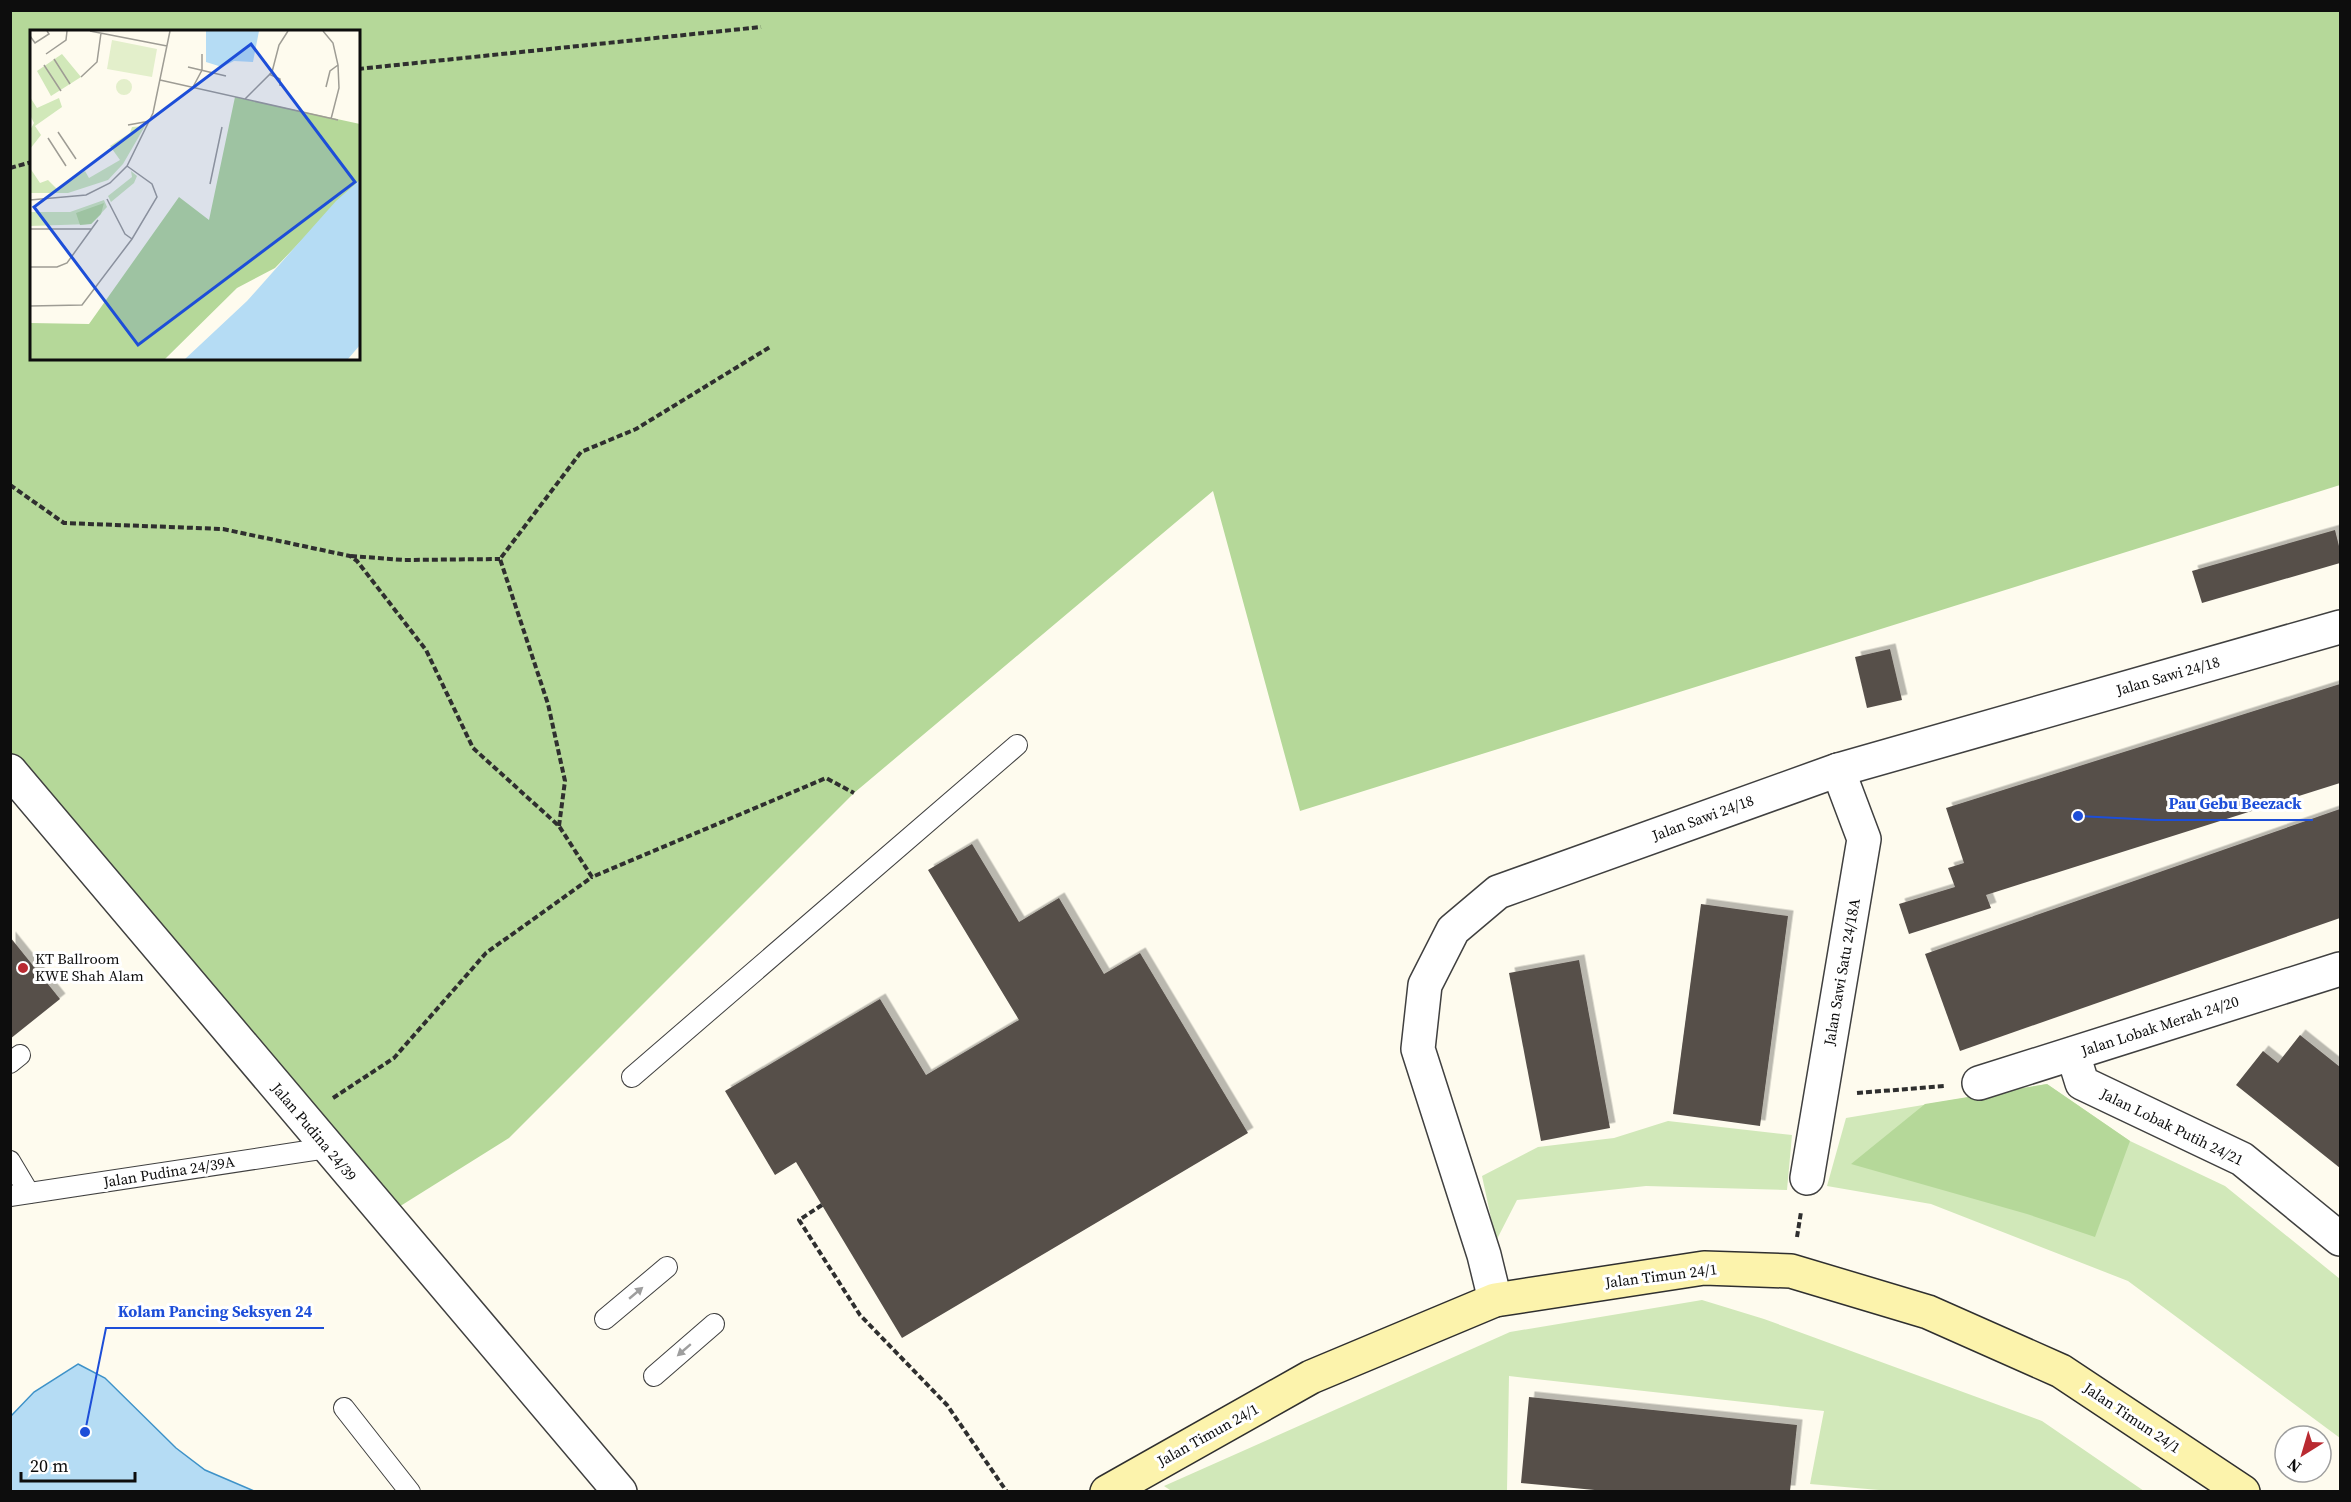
<svg xmlns="http://www.w3.org/2000/svg" width="2351" height="1502" viewBox="0 0 2351 1502" font-family="'Source Serif 4',serif">
<style>
.green{fill:#d1e8b9}
.forest{fill:#b5d899;fill-rule:evenodd}
.water{fill:#b5dcf4;stroke:#3e92c8;stroke-width:1.5}
.building{fill:#564f4a;filter:url(#shadow)}
.lines{fill:none;stroke-linecap:round;stroke-linejoin:round}
.lane-casing{stroke:#404040;stroke-width:22}
.street-casing{stroke:#404040;stroke-width:36}
.secondary-casing{stroke:#2f2f2f;stroke-width:36}
.path{stroke:#2f2f2f;stroke-width:4;stroke-dasharray:6 3;stroke-linecap:butt}
.lane{stroke:#fff;stroke-width:20}
.street{stroke:#fff;stroke-width:33}
.secondary{stroke:#fcf3ac;stroke-width:33}
.oneway{fill:#9e9e9e}
.poi-dot{fill:#b92a31;stroke:#fff;stroke-width:2}
.labels{text-anchor:middle;stroke-width:6;stroke-linejoin:round;paint-order:stroke}
.street-label{font-size:15px;fill:#0d0d0d;stroke:#fff}
.poi-label{font-size:15px;fill:#0d0d0d;stroke:#fff;text-anchor:start}
.inset-road{fill:none;stroke:#9e9c94;stroke-width:1.5}
.view{fill:#1d4ed8;fill-opacity:0.15;stroke:#1d4ed8;stroke-width:3}
.inset-edge{fill:none;stroke:#0d0d0d;stroke-width:3}
.leader{fill:none;stroke:#1d4ed8;stroke-width:2}
.callout-dot{fill:#1d4ed8;stroke:#fff;stroke-width:2}
.callout-label{font-size:16px;text-anchor:middle;font-weight:bold;fill:#1d4ed8;stroke:#fff;stroke-width:6;stroke-linejoin:round;paint-order:stroke}
</style>
<defs>
<filter id="shadow"><feDropShadow dx="5.5" dy="-5.5" stdDeviation="0" flood-color="#0004"/></filter>
</defs>
<rect width="100%" height="100%" fill="#fefbee"/>
<g class="green">
<path d="M 2047,1084 L 2130,1141 L 2225,1186 L 2340,1279 L 2340,1438 L 2128,1281 L 1931,1204 L 1827,1186 L 1846,1118 Z"/>
<path d="M 1668,1121 L 1792,1135 L 1787,1190 L 1646,1186 L 1517,1200 L 1496,1241 L 1482,1176 L 1538,1147 L 1614,1138 Z"/>
<path d="M 1702,1300 L 1764,1319 L 2042,1421 L 2144,1491 L 1902,1492 L 1810,1484 L 1824,1411 L 1509,1376 L 1507,1491 L 1173,1492 L 1164,1486 L 1510,1332 Z"/>
</g>
<g class="forest">
<path d="M 10,11 L 2340,11 L 2340,485 L 1300,811 L 1213,491 L 854,793 L 509,1138 L 386,1215 L 11,770 ZM 32,32 L 358,32 L 358,358 L 32,358 Z"/>
<path d="M 2047,1084 L 2130,1141 L 2095,1237 L 2027,1214 L 1851,1164 L 1925,1104 Z"/>
</g>
<path class="water" d="M 78,1364 L 105,1378 L 176,1448 L 205,1470 L 254,1491 L 267,1491 L 11,1491 L 11,1416 L 34,1392 Z"/>
<g class="building">
<path d="M 2335,530 L 2340,550 L 2340,563 L 2202,603 L 2192,571 Z"/>
<path d="M 1890,649 L 1902,700 L 1867,708 L 1855,657 Z"/>
<path d="M 2340,684 L 2340,783 L 1986,895 L 1991,908 L 1909,934 L 1899,904 L 1955,887 L 1948,868 L 1964,863 L 1946,808 Z"/>
<path d="M 2340,809 L 2340,918 L 1960,1051 L 1925,954 Z"/>
<path d="M 972,844 L 1019,922 L 1059,898 L 1104,974 L 1140,953 L 1248,1133 L 902,1338 L 796,1162 L 775,1175 L 725,1091 L 880,999 L 926,1075 L 1019,1020 L 928,870 Z"/>
<path d="M 1701,904 L 1788,916 L 1760,1126 L 1673,1114 Z"/>
<path d="M 10,937 L 60,999 L 10,1039 Z"/>
<path d="M 1579,960 L 1610,1128 L 1541,1141 L 1509,973 Z"/>
<path d="M 2300,1035 L 2340,1067 L 2340,1168 L 2236,1085 L 2263,1051 L 2278,1063 Z"/>
<path d="M 1529,1397 L 1797,1425 L 1790,1491 L 1605,1491 L 1521,1483 Z"/>
</g>
<g class="lines">
<defs>
<g id="lane">
<path d="M 10,1063 L 20,1055"/>
<path d="M 632,1077 L 1017,745"/>
<path d="M 10,1161 L 29,1193"/>
<path d="M 10,1196 L 327,1148"/>
<path d="M 605,1319 L 667,1267"/>
<path d="M 654,1376 L 714,1324"/>
<path d="M 344,1408 L 410,1492"/>
</g>
<g id="street">
<path d="M 10,771 L 620,1492"/>
<path d="M 2073,1054 L 2082,1083 L 2242,1159 L 2340,1239"/>
<path d="M 1979,1083 L 2340,969"/>
<path d="M 1807,1178 L 1864,839 L 1838,770"/>
<path d="M 1495,1300 L 1484,1255 L 1418,1049 L 1425,985 L 1453,930 L 1498,892 L 1838,770 L 2340,627"/>
</g>
<path id="secondary" d="M 1107,1492 L 1311,1377 L 1495,1300 L 1704,1268 L 1791,1271 L 1928,1312 L 2061,1371 L 2243,1492"/>
</defs>
<use href="#lane" class="lane-casing"/>
<use href="#street" class="street-casing"/>
<use href="#secondary" class="secondary-casing"/>
<g class="path">
<path d="M 358,69 L 761,27"/>
<path d="M 10,168 L 32,162"/>
<path d="M 10,485 L 64,523 L 223,529 L 350,556 L 357,561 L 426,650 L 473,748 L 559,826 L 592,877 L 826,778 L 854,793"/>
<path d="M 351,556 L 404,560 L 500,559"/>
<path d="M 559,826 L 565,781 L 548,704 L 500,559 L 581,452 L 636,429 L 770,347"/>
<path d="M 1857,1093 L 1945,1086"/>
<path d="M 333,1098 L 394,1058 L 486,953 L 592,877"/>
<path d="M 822,1205 L 799,1220 L 860,1315 L 947,1405 L 1007,1492"/>
<path d="M 1797,1237 L 1801,1212"/>
</g>
<use href="#lane" class="lane"/>
<use href="#street" class="street"/>
<use href="#secondary" class="secondary"/>
</g>
<defs><path id="oneway-solid" d="M-6-.8H1V-3.2L6.5 0L1 3.2V.8H-6Z" transform="scale(1.5)"/></defs>
<g class="oneway">
<use href="#oneway-solid" transform="translate(636 1293) rotate(-40)"/>
<use href="#oneway-solid" transform="translate(684 1350) rotate(139)"/>
</g>
<circle class="poi-dot" cx="23" cy="968" r="6"/>
<g class="labels">
<g class="street-label">
<text transform="translate(2168 676) rotate(-16)" y="5">Jalan Sawi 24/18</text>
<text transform="translate(1703 818) rotate(-20)" y="5">Jalan Sawi 24/18</text>
<text transform="translate(1842 972) rotate(-80)" y="5">Jalan Sawi Satu 24/18A</text>
<text transform="translate(2160 1026) rotate(-18)" y="5">Jalan Lobak Merah 24/20</text>
<text transform="translate(2172 1127) rotate(26)" y="5">Jalan Lobak Putih 24/21</text>
<text transform="translate(314 1132) rotate(50)" y="5">Jalan Pudina 24/39</text>
<text transform="translate(169 1172) rotate(-9)" y="5">Jalan Pudina 24/39A</text>
<text transform="translate(1661 1276) rotate(-7)" y="5">Jalan Timun 24/1</text>
<text transform="translate(2132 1418) rotate(34)" y="5">Jalan Timun 24/1</text>
<text transform="translate(1208 1435) rotate(-29)" y="5">Jalan Timun 24/1</text>
</g>
<g class="poi-label">
<text x="35" y="964">KT Ballroom<tspan x="35" dy="17">KWE Shah Alam</tspan></text>
</g>
</g>
<g transform="translate(30 30)">
<rect width="330" height="330" fill="#fefbee"/>
<path d="M 32,24 L 51,47 L 21,66 L 7,41 ZM 0,67 L 7,78 L 29,68 L 32,77 L 5,96 L 11,105 L 0,119 L 0,100 L 4,93 L 0,85 ZM 115,96 L 93,134 L 78,150 L 38,163 L 0,163 L 0,138 L 10,153 L 18,150 L 27,159 L 55,141 L 59,148 L 90,130 L 80,116 L 100,103 L 102,97 ZM 101,141 L 107,146 L 104,153 L 81,172 L 78,166 L 102,147 ZM 74,170 L 77,177 L 61,194 L 0,196 L 0,182 L 40,182 Z" fill="#d1e8b9"/>
<path d="M 205,67 L 330,94 L 330,150 L 245,238 L 207,258 L 135,329 L 0,329 L 0,293 L 59,294 L 149,167 L 179,190 ZM 74,173 L 71,184 L 61,194 L 50,195 L 46,183 Z" fill="#b5d899"/>
<path d="M 82,10 L 127,19 L 122,47 L 77,39 ZM86 57a8 8 0 1 1 16 0a8 8 0 1 1-16 0Z" fill="#e3efcb"/>
<path d="M 176,1 L 229,1 L 223,32 L 204,31 L 192,37 L 176,32 ZM 330,150 L 330,315 L 318,329 L 155,329 L 217,271 L 306,171 Z" fill="#b5dcf4"/>
<path class="inset-road" d="M 60,1 L 137,16M 293,1 L 303,13 L 308,35 L 309,58 L 301,89M 0,6 L 5,13 L 19,4 L 17,1M 16,24 L 36,10 L 37,1M 24,29 L 40,54M 14,35 L 31,61M 158,37 L 196,46M 239,44 L 250,49 L 250,56M 51,47 L 67,32 L 71,3M 130,50 L 308,90M 163,57 L 172,40 L 172,24M 296,57 L 300,41 L 308,35M 215,69 L 242,42 L 249,15 L 258,1M 98,95 L 120,91M 28,102 L 46,129M 18,108 L 36,136M 180,154 L 192,97M 77,169 L 95,204 L 102,209M 0,170 L 56,165 L 80,153 L 97,136 L 123,83 L 140,1M 0,199 L 61,199M 0,237 L 27,237 L 37,233 L 68,190M 0,276 L 52,275 L 102,209 L 127,167 L 122,154 L 97,136"/>
<path class="view" d="M 221,14 L 325,152 L 108,315 L 4,177 Z"/>
<rect width="330" height="330" class="inset-edge"/>
</g>
<path class="leader" d="M2078 816L2156 820H2313M85 1432L106 1328H324"/>
<g class="callout-dot">
<circle cx="2078" cy="816" r="6"/>
<circle cx="85" cy="1432" r="6"/>
</g>
<g class="callout-label">
<text x="2235" y="809">Pau Gebu Beezack</text>
<text x="215" y="1317">Kolam Pancing Seksyen 24</text>
</g>
<rect width="2351" height="1502" fill="none" stroke="#0d0d0d" stroke-width="24"/>
<g transform="translate(2303 1454) rotate(217)"><circle r="28" fill="#ffffff" stroke="#9e9e9e" stroke-width="1.5"/>
<path d="M0-4.5L10 22L0 15L-10 22Z" fill="#b92a31"/>
<text y="-9" font-size="16" font-weight="bold" text-anchor="middle" fill="#0d0d0d">N</text>
</g>
<path d="M21 1472v9h114v-9" fill="none" stroke="#0d0d0d" stroke-width="3"/>
<text x="30" y="1472" font-size="18" fill="#0d0d0d" stroke="#ffffff" stroke-width="4.5" paint-order="stroke">20 m</text>
</svg>
